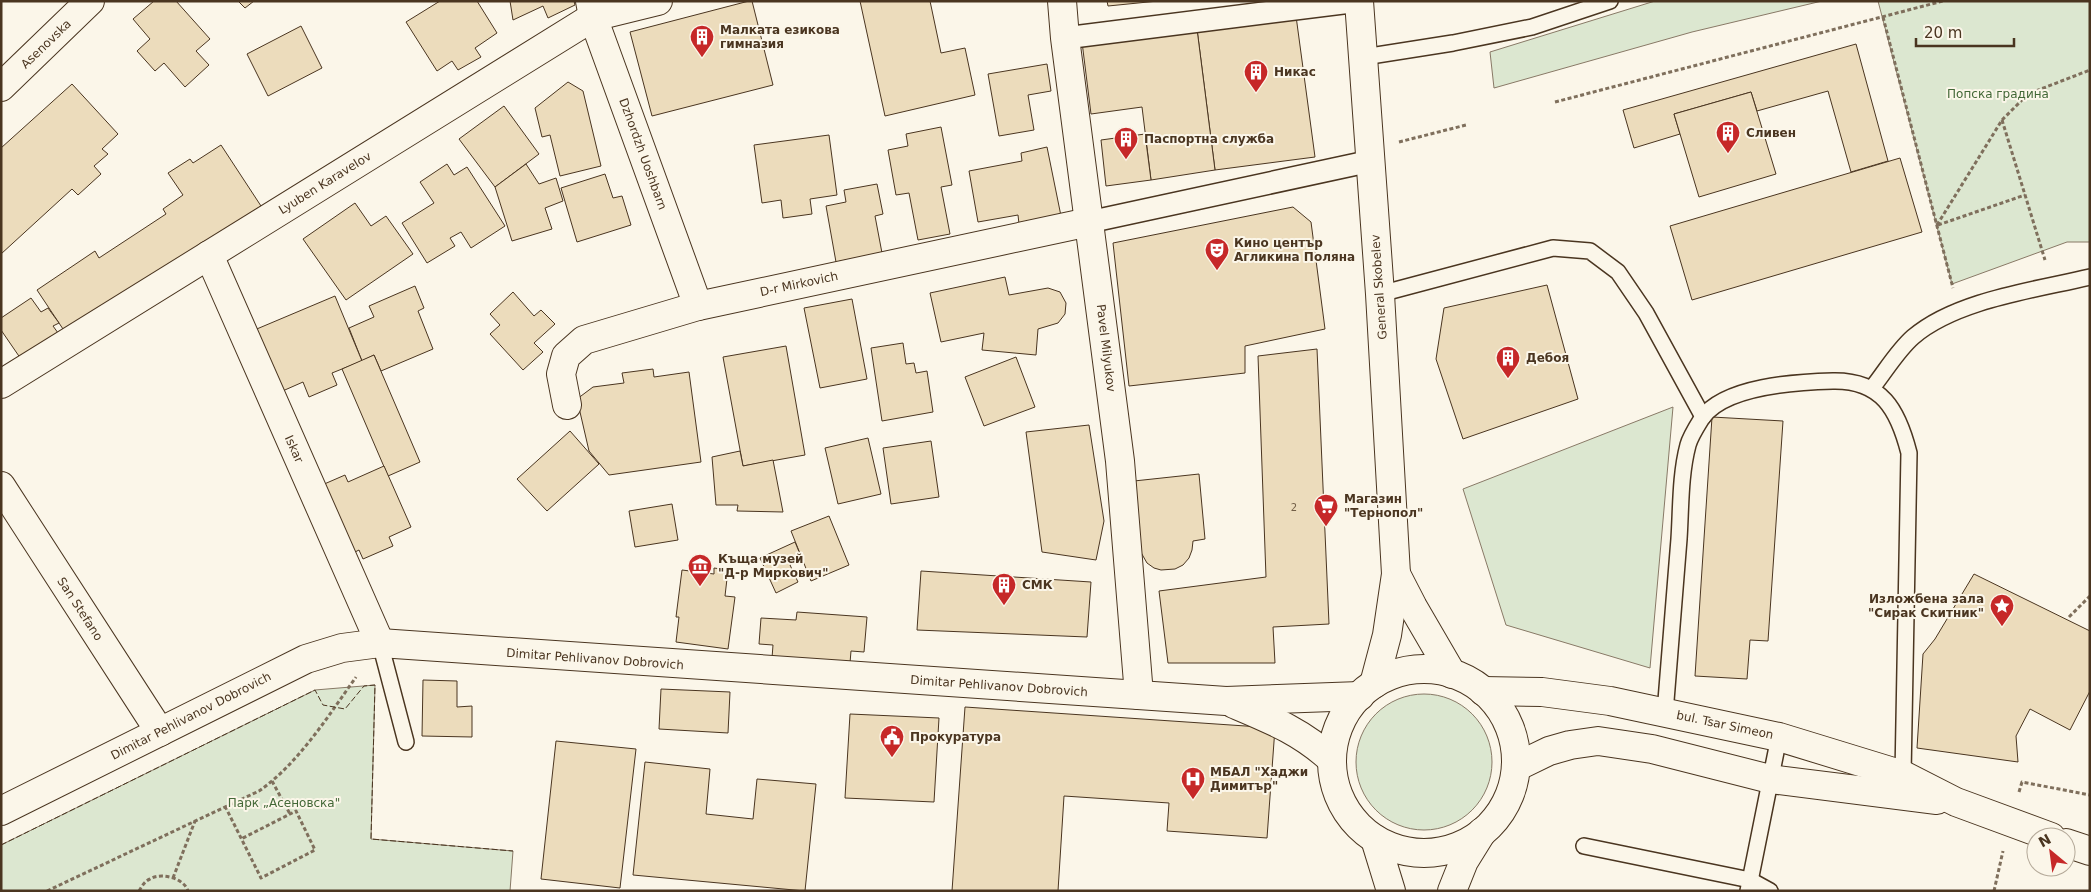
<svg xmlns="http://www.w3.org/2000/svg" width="2091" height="892" viewBox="0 0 2091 892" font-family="'DejaVu Sans',sans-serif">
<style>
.green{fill:#dce7d0;stroke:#887966}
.building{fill:#ecdcbc;stroke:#4a3520}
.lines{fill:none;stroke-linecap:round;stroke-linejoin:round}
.service-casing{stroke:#4a3520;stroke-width:18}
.pedestrian-casing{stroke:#4a3520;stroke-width:24}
.minor-casing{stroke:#4a3520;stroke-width:30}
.tertiary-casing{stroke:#4a3520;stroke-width:30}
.secondary-casing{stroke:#4a3520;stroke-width:30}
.path{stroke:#7f6f5c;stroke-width:3;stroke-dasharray:4 2.5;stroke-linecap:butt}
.service{stroke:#fbf6e9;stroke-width:15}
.pedestrian{stroke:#fbf6e9;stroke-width:21}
.minor{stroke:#fbf6e9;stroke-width:28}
.tertiary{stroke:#fbf6e9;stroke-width:28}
.secondary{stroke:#fbf6e9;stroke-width:28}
.fence{stroke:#4a3520;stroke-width:1;stroke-dasharray:6 2.5;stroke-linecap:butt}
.labels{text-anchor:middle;stroke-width:4;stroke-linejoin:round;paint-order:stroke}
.number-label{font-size:10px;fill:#725f47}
.poi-label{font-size:12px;font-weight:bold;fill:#4a3520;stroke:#fbf6e9;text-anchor:start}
.street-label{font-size:12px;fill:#4a3520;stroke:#fbf6e9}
.park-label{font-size:12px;fill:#436837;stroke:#fbf6e9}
</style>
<rect width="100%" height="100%" fill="#fbf6e9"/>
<g class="green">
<path d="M 1655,1 L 1822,1 L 1692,32 L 1494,88 L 1490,52 Z"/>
<path d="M 1878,1 L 2090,1 L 2090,242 L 2067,242 L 1952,284 Z"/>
<path d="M 1673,407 L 1650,668 L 1506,625 L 1463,489 Z"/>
<path d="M 375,685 L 371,839 L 513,851 L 510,891 L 1,891 L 1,845 L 315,690 Z"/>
<circle cx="1424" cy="762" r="68"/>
</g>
<g class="building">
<path d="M 154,1 L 176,1 L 210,39 L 196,51 L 209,65 L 185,87 L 164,63 L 155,71 L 137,51 L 150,39 L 133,19 Z"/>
<path d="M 238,1 L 254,1 L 245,8 Z"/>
<path d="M 440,1 L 477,1 L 497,33 L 475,48 L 481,57 L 458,70 L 452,61 L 437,71 L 406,22 Z"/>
<path d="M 510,1 L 574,1 L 575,5 L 548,18 L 543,6 L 513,20 Z"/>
<path d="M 749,1 L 752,1 L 773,85 L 652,116 L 630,32 Z"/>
<path d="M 860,1 L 930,1 L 941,53 L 965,48 L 975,95 L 885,116 Z"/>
<path d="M 1107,1 L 1158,1 L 1108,6 Z"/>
<path d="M 1296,16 L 1315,157 L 1215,170 L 1197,29 Z"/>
<path d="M 301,26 L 322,68 L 268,96 L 247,54 Z"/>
<path d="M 1197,29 L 1215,170 L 1151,180 L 1142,107 L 1091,114 L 1082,42 Z"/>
<path d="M 1856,44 L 1888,161 L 1851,172 L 1828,91 L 1757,111 L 1751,92 L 1674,114 L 1680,134 L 1634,148 L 1623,110 Z"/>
<path d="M 1047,64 L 1051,91 L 1028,95 L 1034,130 L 999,136 L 988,74 Z"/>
<path d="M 568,82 L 583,91 L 601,166 L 560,176 L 550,135 L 542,137 L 535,108 Z"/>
<path d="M 72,84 L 118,134 L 102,149 L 108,154 L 94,166 L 101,174 L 78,195 L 72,189 L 1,254 L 1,148 Z"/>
<path d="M 1751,92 L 1776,174 L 1699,197 L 1674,114 Z"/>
<path d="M 504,106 L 539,154 L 495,187 L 459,139 Z"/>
<path d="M 941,127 L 952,185 L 941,187 L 950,234 L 918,240 L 909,193 L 896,195 L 888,150 L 908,146 L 906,134 Z"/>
<path d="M 1145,134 L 1151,180 L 1106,186 L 1101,140 Z"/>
<path d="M 829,135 L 837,195 L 810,199 L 812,214 L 783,218 L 781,200 L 762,203 L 754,145 Z"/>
<path d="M 221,145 L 261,206 L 67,335 L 37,290 L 95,251 L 99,258 L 166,214 L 163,209 L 183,195 L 168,173 L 190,159 L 193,163 Z"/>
<path d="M 1047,147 L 1061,216 L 1019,224 L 1018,215 L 978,222 L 969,171 L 1022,161 L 1021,153 Z"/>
<path d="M 1900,158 L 1922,232 L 1692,300 L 1670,226 Z"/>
<path d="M 447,164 L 454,175 L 467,167 L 505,226 L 471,248 L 461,232 L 450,238 L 455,246 L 427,263 L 402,223 L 434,203 L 420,182 Z"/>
<path d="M 526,164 L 539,184 L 556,178 L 563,201 L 545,208 L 552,229 L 512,241 L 495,187 Z"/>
<path d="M 605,174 L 613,198 L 622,196 L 631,225 L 577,242 L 561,188 Z"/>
<path d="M 877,184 L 883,214 L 875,216 L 882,253 L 836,262 L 826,206 L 846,202 L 844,190 Z"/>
<path d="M 355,203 L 371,226 L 386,216 L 413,254 L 346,300 L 303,239 Z"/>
<path d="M 1293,207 L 1311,222 L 1325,329 L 1245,346 L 1245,373 L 1129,386 L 1113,243 Z"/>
<path d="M 1005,277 L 1009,295 L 1048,288 L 1060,292 L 1066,303 L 1065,314 L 1058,323 L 1038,329 L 1036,355 L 982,350 L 984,333 L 941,342 L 930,293 Z"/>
<path d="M 1547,285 L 1578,399 L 1463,439 L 1436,359 L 1444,308 Z"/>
<path d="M 415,286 L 424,308 L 418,311 L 433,349 L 381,371 L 374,355 L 362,361 L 349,328 L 374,317 L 369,306 Z"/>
<path d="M 513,292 L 534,316 L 541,310 L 555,324 L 534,343 L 543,352 L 523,370 L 490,334 L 500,325 L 490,314 Z"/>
<path d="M 335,296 L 362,361 L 332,373 L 337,385 L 309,397 L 303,382 L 278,393 L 252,331 Z"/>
<path d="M 31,298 L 41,312 L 48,308 L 59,323 L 53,326 L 61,337 L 23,362 L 1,330 L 1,318 Z"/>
<path d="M 852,299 L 867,379 L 820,388 L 804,308 Z"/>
<path d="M 903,343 L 906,364 L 914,363 L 916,373 L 927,371 L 933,412 L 882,421 L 871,348 Z"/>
<path d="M 786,346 L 805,455 L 743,466 L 723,357 Z"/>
<path d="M 1317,349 L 1329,624 L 1273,627 L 1275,663 L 1168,663 L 1159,591 L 1266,577 L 1258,356 Z"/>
<path d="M 374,355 L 420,462 L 388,476 L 342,369 Z"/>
<path d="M 1016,357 L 1035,407 L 984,426 L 965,377 Z"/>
<path d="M 653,369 L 654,377 L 689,372 L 701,462 L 609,475 L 589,451 L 577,399 L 593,387 L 624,383 L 622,373 Z"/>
<path d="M 1712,417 L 1783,421 L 1768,641 L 1750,640 L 1747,679 L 1695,676 Z"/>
<path d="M 1089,425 L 1104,521 L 1096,560 L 1042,552 L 1026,432 Z"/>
<path d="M 570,431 L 599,464 L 547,511 L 517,479 Z"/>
<path d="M 868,438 L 881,494 L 838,504 L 825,448 Z"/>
<path d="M 931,441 L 939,497 L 891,504 L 883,448 Z"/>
<path d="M 740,451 L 743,466 L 773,460 L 783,512 L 737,511 L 738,505 L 716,505 L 712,457 Z"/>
<path d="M 384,466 L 411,527 L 389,537 L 393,546 L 363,559 L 359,550 L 345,557 L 322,485 L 345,475 L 348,482 Z"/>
<path d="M 1199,474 L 1205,539 L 1193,541 L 1192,550 L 1189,558 L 1183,565 L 1175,569 L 1161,570 L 1154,568 L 1147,563 L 1139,549 L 1134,481 Z"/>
<path d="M 672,504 L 678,540 L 635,547 L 629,511 Z"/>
<path d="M 829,516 L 849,565 L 811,581 L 791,531 Z"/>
<path d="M 795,542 L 802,559 L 790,565 L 798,582 L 776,593 L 760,558 Z"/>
<path d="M 714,568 L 728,570 L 725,596 L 735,597 L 728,649 L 676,642 L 679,617 L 676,617 L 682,570 L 714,574 Z"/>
<path d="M 921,571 L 1091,582 L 1087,637 L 917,630 Z"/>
<path d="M 1974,574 L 2090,631 L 2090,691 L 2070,730 L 2030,709 L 2016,736 L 2018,762 L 1917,748 L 1923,654 L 1935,639 Z"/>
<path d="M 797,612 L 867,617 L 864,652 L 851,651 L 850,663 L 772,658 L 773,645 L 759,644 L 761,618 L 796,620 Z"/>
<path d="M 423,680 L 457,681 L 457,707 L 472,706 L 472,737 L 422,736 Z"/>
<path d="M 661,689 L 730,692 L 728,733 L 659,729 Z"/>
<path d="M 965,707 L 1275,728 L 1267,838 L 1167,831 L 1169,803 L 1064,796 L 1058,891 L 952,891 Z"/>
<path d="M 850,714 L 939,718 L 934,802 L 845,798 Z"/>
<path d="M 556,741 L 636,749 L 620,888 L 541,879 Z"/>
<path d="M 645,762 L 710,769 L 706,814 L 753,819 L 757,779 L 816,784 L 805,891 L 633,875 Z"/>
</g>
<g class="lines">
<defs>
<g id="service">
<path d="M 1364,57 L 1453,43 L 1532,27 L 1610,1"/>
<path d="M 1380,294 L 1553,248 L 1590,251 L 1618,272 L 1646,313 L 1703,417"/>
<path d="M 1872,388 C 1885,372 1897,351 1913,337 C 1956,300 2035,290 2090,277"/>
<path d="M 380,643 L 406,742"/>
<path d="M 1665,713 C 1670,655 1674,597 1679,539 C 1681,509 1680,475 1688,445 C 1690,437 1697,426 1702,418 C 1725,386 1796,382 1833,381 C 1882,380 1898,410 1909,453 L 1903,775"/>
<path d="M 1584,846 L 1750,880 L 1770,891"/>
<path d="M 1748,891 L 1779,737"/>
</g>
<g id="pedestrian">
<path d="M 1065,38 L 1359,1"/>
<path d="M 1089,222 L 1371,161"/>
</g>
<g id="minor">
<path d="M 590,1 L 593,17 L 698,306"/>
<path d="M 1062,1 L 1065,38 L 1120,461 L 1139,695"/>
<path d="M 1,87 L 90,1"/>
<path d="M 209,255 L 380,643"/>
<path d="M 1,384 L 593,17 L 658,1"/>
<path d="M 567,405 L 561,374 L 566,356 L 584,340 L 698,306 L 1089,222"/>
<path d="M 1,486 L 160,732"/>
</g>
<g id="tertiary">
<path d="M 1359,1 L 1380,294 L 1396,574 L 1387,635 L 1374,684"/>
<path d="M 1396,574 L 1413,607 L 1452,674"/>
<path d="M 1375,839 L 1391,891"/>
<path d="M 1452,891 L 1464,861 L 1482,832"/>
</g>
<g id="secondary">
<circle cx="1424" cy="761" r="92"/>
<path d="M 1483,691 L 1542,692 L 1610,701 L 1779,737 L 1903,775 L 1956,802 L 2051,837"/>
<path d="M 1234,704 C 1272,720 1302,732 1332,760"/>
<path d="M 1516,767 L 1549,751 L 1570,745 L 1598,741 L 1652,749 L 1770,779 L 1937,800"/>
<path d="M 1,811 L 306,659 L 342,648 L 380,643 L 1226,701 L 1360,696"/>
<path d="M 2066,843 L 2090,851"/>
</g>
</defs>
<use href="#service" class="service-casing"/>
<use href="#pedestrian" class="pedestrian-casing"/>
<use href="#minor" class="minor-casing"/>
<use href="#tertiary" class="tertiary-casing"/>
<use href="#secondary" class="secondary-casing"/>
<g class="path">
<path d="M 1883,17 L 1953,288"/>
<path d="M 1555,102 L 1943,1"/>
<path d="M 2002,120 L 2045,260"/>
<path d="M 1399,142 L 1466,125"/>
<path d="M 1937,225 L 2002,120 L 2028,94 L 2090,70"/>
<path d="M 1938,225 L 2025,195"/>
<path d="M 2069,617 L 2090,596"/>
<path d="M 272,781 L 290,814"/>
<path d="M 2019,792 L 2022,782 L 2090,795"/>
<path d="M 225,806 L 261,878 L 315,850 L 296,811 L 241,839"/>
<path d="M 173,878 L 195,821"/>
<path d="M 47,891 L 259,791 C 298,764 329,715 356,677"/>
<path d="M 139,891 C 142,886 145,881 150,879 C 161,872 184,878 188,891"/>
<path d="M 1994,891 L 2003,851"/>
</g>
<use href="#service" class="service"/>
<use href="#pedestrian" class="pedestrian"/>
<use href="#minor" class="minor"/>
<use href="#tertiary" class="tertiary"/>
<use href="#secondary" class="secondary"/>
<path class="fence" d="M 1,845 L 315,690 L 323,705 L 345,709 L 364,686 L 375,685 L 371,839 L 513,851"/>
</g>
<defs>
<symbol id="building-pin" viewBox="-11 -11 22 30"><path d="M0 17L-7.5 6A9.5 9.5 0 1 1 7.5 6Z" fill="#c62828" stroke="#fbf6e9"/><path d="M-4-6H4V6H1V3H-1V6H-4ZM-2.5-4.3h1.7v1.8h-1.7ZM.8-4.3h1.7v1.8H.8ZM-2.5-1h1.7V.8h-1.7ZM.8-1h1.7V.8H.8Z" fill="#fff"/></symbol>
<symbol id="theatre-pin" viewBox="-11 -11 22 30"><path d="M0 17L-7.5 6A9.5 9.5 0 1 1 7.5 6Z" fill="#c62828" stroke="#fbf6e9"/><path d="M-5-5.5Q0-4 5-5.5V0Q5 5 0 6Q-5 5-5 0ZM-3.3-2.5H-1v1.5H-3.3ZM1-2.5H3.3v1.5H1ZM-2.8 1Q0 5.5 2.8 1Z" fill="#fff"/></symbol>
<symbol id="supermarket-pin" viewBox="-11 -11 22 30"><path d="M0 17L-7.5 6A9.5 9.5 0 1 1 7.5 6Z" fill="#c62828" stroke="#fbf6e9"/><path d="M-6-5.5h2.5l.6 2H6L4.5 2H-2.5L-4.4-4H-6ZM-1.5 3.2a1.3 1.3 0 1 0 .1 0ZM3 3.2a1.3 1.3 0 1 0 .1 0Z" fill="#fff"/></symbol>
<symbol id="museum-pin" viewBox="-11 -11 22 30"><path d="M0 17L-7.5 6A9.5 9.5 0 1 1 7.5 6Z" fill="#c62828" stroke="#fbf6e9"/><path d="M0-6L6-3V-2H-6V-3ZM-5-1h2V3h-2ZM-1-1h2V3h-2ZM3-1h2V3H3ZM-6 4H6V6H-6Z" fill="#fff"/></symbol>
<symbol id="sight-pin" viewBox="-11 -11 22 30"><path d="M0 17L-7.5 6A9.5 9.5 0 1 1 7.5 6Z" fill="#c62828" stroke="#fbf6e9"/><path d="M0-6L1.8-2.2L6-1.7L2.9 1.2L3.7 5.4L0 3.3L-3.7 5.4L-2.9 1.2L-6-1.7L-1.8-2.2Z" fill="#fff"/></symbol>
<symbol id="civic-pin" viewBox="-11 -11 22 30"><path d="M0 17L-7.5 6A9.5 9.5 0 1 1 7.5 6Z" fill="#c62828" stroke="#fbf6e9"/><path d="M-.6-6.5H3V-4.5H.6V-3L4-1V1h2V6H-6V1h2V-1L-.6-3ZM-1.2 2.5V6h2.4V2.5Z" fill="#fff"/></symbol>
<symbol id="hospital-pin" viewBox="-11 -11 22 30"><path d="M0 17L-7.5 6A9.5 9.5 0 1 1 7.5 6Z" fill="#c62828" stroke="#fbf6e9"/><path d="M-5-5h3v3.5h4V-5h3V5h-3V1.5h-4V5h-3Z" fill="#fff"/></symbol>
</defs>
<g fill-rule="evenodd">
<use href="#building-pin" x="688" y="23" width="28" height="38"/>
<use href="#building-pin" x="1242" y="58" width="28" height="38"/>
<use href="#building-pin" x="1714" y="119" width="28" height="38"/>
<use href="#building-pin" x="1112" y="125" width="28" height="38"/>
<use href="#theatre-pin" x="1203" y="236" width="28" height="38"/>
<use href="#building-pin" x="1494" y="344" width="28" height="38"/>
<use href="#supermarket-pin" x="1312" y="492" width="28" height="38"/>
<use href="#museum-pin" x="686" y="552" width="28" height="38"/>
<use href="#building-pin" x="990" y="571" width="28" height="38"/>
<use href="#sight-pin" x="1988" y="592" width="28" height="38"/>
<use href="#civic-pin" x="878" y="723" width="28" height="38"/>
<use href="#hospital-pin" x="1179" y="765" width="28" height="38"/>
</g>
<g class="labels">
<g class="number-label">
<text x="1294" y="511">2</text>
</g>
<g class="poi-label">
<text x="720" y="34">Малката езикова<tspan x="720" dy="14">гимназия</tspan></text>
<text x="1274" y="76">Никас</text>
<text x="1746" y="137">Сливен</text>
<text x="1144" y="143">Паспортна служба</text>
<text x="1234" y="247">Кино център<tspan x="1234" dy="14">Агликина Поляна</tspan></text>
<text x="1526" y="362">Дебоя</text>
<text x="1344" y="503">Магазин<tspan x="1344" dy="14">"Тернопол"</tspan></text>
<text x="718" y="563">Къща музей<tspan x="718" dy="14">"Д-р Миркович"</tspan></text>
<text x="1022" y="589">СМК</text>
<text x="1984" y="603" text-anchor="end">Изложбена зала<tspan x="1984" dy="14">"Сирак Скитник"</tspan></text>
<text x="910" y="741">Прокуратура</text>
<text x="1210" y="776">МБАЛ "Хаджи<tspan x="1210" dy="14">Димитър"</tspan></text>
</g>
<g class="street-label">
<text transform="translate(46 44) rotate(-44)" y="4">Asenovska</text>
<text transform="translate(643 154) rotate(70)" y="4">Dzhordzh Uoshbarn</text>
<text transform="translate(325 183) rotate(-32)" y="4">Lyuben Karavelov</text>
<text transform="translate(799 284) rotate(-12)" y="4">D-r Mirkovich</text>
<text transform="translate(1379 287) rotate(-94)" y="4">General Skobelev</text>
<text transform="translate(1106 348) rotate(83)" y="4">Pavel Milyukov</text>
<text transform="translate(294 449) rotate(66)" y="4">Iskar</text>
<text transform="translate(80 609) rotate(57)" y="4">San Stefano</text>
<text transform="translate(595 659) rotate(4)" y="4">Dimitar Pehlivanov Dobrovich</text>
<text transform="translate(999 686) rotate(4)" y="4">Dimitar Pehlivanov Dobrovich</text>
<text transform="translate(191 716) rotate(-27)" y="4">Dimitar Pehlivanov Dobrovich</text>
<text transform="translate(1725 725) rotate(12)" y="4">bul. Tsar Simeon</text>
</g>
<g class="park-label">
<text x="1998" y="98">Попска градина</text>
<text x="284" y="807">Парк „Асеновска"</text>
</g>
</g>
<rect width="2091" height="892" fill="none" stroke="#4a3520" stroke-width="5"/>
<g transform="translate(2051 852) rotate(331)"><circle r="24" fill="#fbf6e9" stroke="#b4a999"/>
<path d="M0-4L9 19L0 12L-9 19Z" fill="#c62828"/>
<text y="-8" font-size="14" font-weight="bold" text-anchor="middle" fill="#4a3520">N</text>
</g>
<path d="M1916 38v8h98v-8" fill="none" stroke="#4a3520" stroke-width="2.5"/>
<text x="1924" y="38" font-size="15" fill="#4a3520" stroke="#fbf6e9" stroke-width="4" paint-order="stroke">20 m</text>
</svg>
